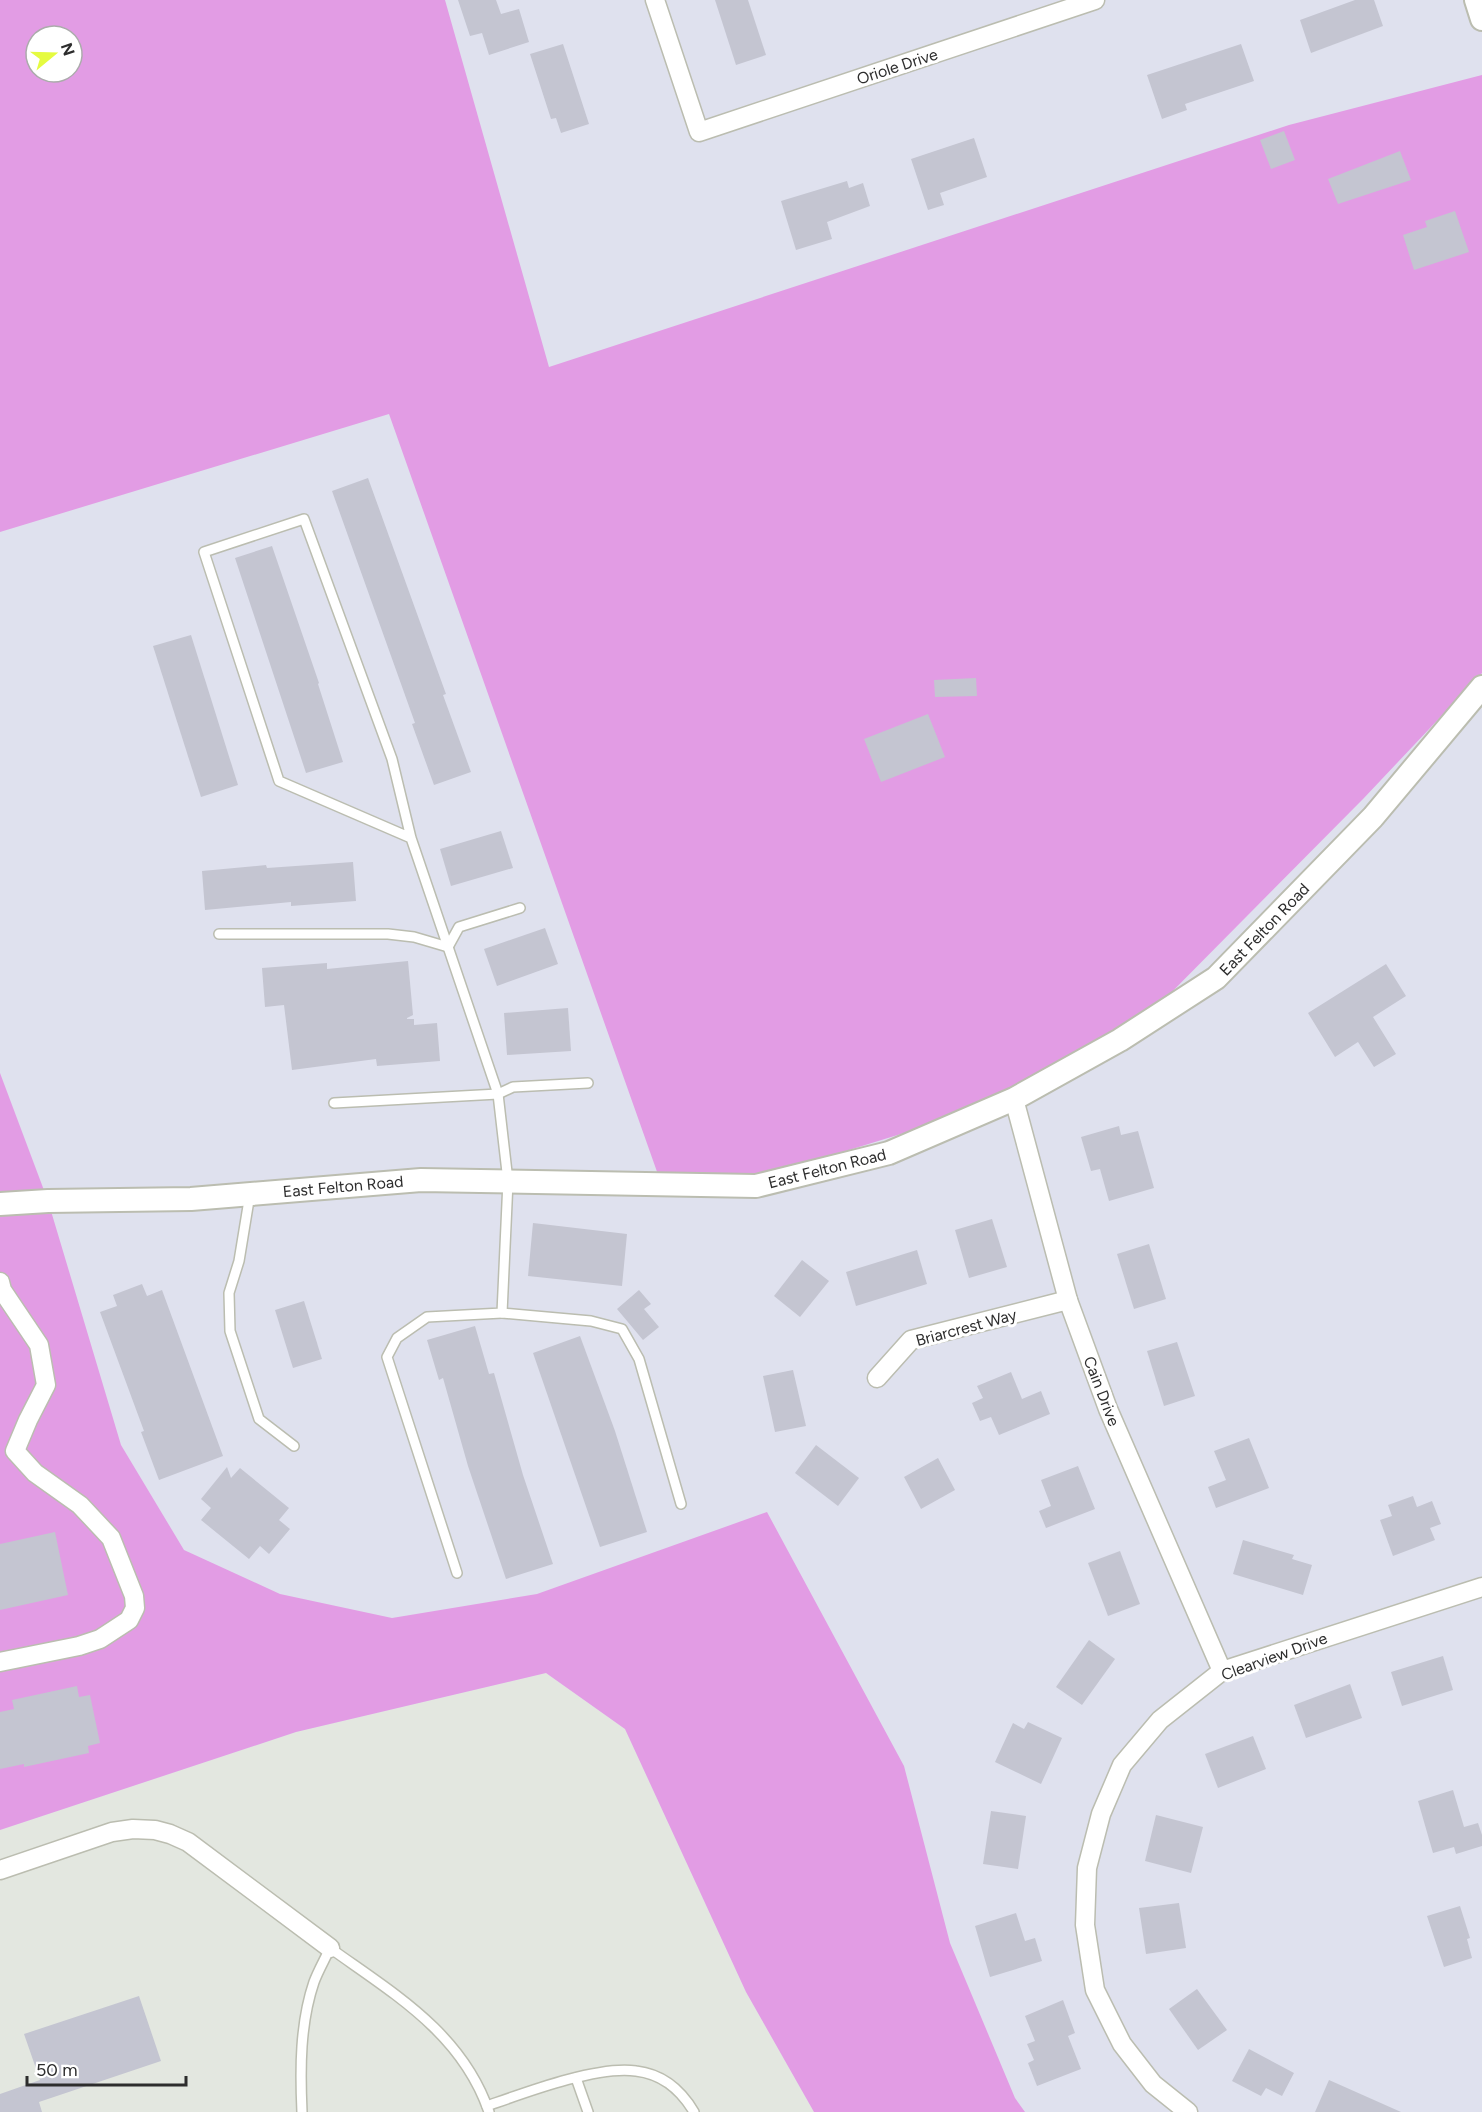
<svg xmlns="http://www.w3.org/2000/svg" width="1482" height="2112" viewBox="0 0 1482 2112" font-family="Figtree,sans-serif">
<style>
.industrial{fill:#e3e7e0}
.green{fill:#e29ce4;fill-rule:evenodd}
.building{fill:#c4c5d1}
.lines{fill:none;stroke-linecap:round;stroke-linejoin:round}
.service-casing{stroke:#bbbdb0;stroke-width:12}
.minor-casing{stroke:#bbbdb0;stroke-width:21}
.tertiary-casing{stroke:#bbbdb0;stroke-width:26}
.service{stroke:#fff;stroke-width:9}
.minor{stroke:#fff;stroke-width:18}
.tertiary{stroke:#fff;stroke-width:22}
.labels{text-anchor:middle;stroke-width:6;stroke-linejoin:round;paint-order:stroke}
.street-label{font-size:16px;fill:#2d2d2d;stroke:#fff}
</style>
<rect width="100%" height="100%" fill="#dfe1ee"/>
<path class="industrial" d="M 546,1673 L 625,1729 L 746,1992 L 814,2112 L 0,2112 L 0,1830 L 296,1732 Z"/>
<g class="green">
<path d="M 0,0 L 445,0 L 549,367 L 1289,125 L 1482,75 L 1482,673 L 1364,798 L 1149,1015 L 1014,1099 L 765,1176 L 661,1183 L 389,414 L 0,532 ZM 36,36 L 72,36 L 72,72 L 36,72 Z"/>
<path d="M 0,1073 L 48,1201 L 121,1445 L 184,1550 L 280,1594 L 392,1618 L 537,1594 L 767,1512 L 904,1766 L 950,1943 L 1015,2098 L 1025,2112 L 814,2112 L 746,1992 L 625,1729 L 546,1673 L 296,1732 L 0,1830 Z"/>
</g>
<g class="building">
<path d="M 458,0 L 496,0 L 501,14 L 519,9 L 529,42 L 489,55 L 482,33 L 470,36 Z"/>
<path d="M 715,0 L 748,0 L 766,55 L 736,65 Z"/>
<path d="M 1355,0 L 1374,0 L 1383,26 L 1311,53 L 1300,20 Z"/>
<path d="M 563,44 L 589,124 L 561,133 L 556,118 L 551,119 L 530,54 Z"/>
<path d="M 1241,44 L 1254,81 L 1185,104 L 1187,110 L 1162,119 L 1147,75 Z"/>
<path d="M 1284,131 L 1295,160 L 1271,169 L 1260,140 Z"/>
<path d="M 974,138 L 987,177 L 940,193 L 944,205 L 928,210 L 911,159 Z"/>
<path d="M 1400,151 L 1411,180 L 1338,204 L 1328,179 Z"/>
<path d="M 847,181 L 849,188 L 863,183 L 870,206 L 827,222 L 832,239 L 796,250 L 781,201 Z"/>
<path d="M 1455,211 L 1469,252 L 1414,270 L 1403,235 L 1427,227 L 1425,221 Z"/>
<path d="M 368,478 L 446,694 L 443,695 L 471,772 L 434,785 L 412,724 L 415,723 L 332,491 Z"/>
<path d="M 272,546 L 319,683 L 318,684 L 343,762 L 306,773 L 235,558 Z"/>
<path d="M 191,635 L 238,785 L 201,797 L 153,646 Z"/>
<path d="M 976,678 L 977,696 L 935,697 L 934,680 Z"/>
<path d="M 928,714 L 945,757 L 881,782 L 864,739 Z"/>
<path d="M 501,831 L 513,868 L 451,886 L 440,849 Z"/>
<path d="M 353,862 L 356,901 L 291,906 L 291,902 L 205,910 L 202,871 L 266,865 L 267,868 Z"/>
<path d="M 545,928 L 558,964 L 497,986 L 484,949 Z"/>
<path d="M 408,961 L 413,1015 L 407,1018 L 407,1019 L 414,1019 L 414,1025 L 437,1023 L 440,1061 L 377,1066 L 376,1059 L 292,1070 L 284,1005 L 265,1007 L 262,968 L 327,963 L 327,969 Z"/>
<path d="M 1386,964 L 1406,996 L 1373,1017 L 1396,1054 L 1374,1067 L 1358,1042 L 1335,1057 L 1308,1013 Z"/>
<path d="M 568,1008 L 571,1051 L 507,1055 L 504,1013 Z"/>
<path d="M 1119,1126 L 1121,1135 L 1138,1131 L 1154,1188 L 1109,1201 L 1100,1169 L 1091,1171 L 1081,1137 Z"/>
<path d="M 992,1219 L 1007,1267 L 969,1278 L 955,1230 Z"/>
<path d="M 533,1223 L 627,1234 L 622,1286 L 528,1276 Z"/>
<path d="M 1149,1244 L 1166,1299 L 1134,1309 L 1117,1254 Z"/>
<path d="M 917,1250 L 927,1284 L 856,1306 L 846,1272 Z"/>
<path d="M 802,1260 L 829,1281 L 800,1317 L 774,1296 Z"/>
<path d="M 142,1284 L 147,1296 L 162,1290 L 223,1456 L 159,1480 L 141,1432 L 144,1431 L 100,1312 L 117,1306 L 113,1295 Z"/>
<path d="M 639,1290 L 651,1304 L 644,1309 L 659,1327 L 643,1340 L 617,1309 Z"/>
<path d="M 304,1301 L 322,1359 L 293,1368 L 275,1310 Z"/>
<path d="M 475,1326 L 489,1374 L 494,1373 L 523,1475 L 553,1564 L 506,1579 L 468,1466 L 443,1378 L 439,1380 L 427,1340 Z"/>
<path d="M 580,1336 L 615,1431 L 647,1532 L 600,1547 L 533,1353 Z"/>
<path d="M 1177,1342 L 1195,1396 L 1164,1406 L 1147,1351 Z"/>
<path d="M 793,1370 L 806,1426 L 775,1432 L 763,1376 Z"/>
<path d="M 1011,1372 L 1022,1399 L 1041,1391 L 1050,1414 L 999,1435 L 991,1417 L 980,1421 L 972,1403 L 983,1398 L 977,1386 Z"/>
<path d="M 1249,1438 L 1269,1488 L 1216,1508 L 1208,1487 L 1226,1480 L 1214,1451 Z"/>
<path d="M 816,1445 L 859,1478 L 838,1506 L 795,1473 Z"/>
<path d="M 938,1458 L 955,1490 L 921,1509 L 904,1477 Z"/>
<path d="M 1078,1466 L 1095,1509 L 1046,1528 L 1039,1511 L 1051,1506 L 1041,1480 Z"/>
<path d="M 227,1467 L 231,1478 L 240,1468 L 289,1508 L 279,1520 L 290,1529 L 269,1554 L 260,1546 L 249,1559 L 201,1520 L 211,1508 L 201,1499 Z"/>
<path d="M 1413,1496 L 1417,1507 L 1432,1501 L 1441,1524 L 1430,1528 L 1435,1540 L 1393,1556 L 1380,1520 L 1392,1516 L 1388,1505 Z"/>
<path d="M 55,1532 L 68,1595 L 0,1610 L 0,1544 Z"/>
<path d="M 1243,1540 L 1294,1555 L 1292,1559 L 1312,1565 L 1303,1595 L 1233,1574 Z"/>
<path d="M 1120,1551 L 1140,1604 L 1108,1616 L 1088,1563 Z"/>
<path d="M 1089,1640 L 1115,1659 L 1082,1705 L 1056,1687 Z"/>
<path d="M 1443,1656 L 1453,1690 L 1402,1706 L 1391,1672 Z"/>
<path d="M 1350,1684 L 1362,1718 L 1306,1738 L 1294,1705 Z"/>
<path d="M 77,1686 L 79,1697 L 90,1695 L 100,1743 L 88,1746 L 89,1753 L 24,1767 L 24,1764 L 0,1769 L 0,1712 L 14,1709 L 12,1700 Z"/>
<path d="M 1028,1722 L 1062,1738 L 1041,1784 L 995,1762 L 1013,1723 L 1024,1729 Z"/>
<path d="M 1253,1736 L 1266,1769 L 1218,1788 L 1205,1754 Z"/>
<path d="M 1453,1790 L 1464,1827 L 1478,1823 L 1482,1835 L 1482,1846 L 1456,1854 L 1454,1847 L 1433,1853 L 1418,1801 Z"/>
<path d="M 991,1811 L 1026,1816 L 1018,1869 L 983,1864 Z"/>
<path d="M 1156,1815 L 1203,1827 L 1191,1873 L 1145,1861 Z"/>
<path d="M 1179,1903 L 1186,1948 L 1146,1954 L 1139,1908 Z"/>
<path d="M 1460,1906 L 1470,1938 L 1467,1939 L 1472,1958 L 1444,1967 L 1427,1916 Z"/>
<path d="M 1016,1913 L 1025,1941 L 1035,1938 L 1042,1961 L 990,1977 L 975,1926 Z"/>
<path d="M 1197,1989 L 1227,2030 L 1198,2050 L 1169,2009 Z"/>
<path d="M 139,1996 L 161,2061 L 39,2102 L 42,2112 L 0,2112 L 0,2094 L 40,2080 L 24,2034 Z"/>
<path d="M 1063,2000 L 1075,2033 L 1068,2036 L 1081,2069 L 1037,2086 L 1028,2063 L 1034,2060 L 1027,2044 L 1035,2041 L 1025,2016 Z"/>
<path d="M 1249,2049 L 1294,2073 L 1282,2096 L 1266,2088 L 1261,2096 L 1232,2081 Z"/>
<path d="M 1329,2080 L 1401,2112 L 1315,2112 Z"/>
</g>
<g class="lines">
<defs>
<g id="service">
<path d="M 411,838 L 279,781 L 204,552 L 304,519 L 392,759 L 411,838 L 498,1094 L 508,1181 L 502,1313 L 427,1317 L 397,1338 L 387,1357 L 457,1573"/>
<path d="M 219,934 L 388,934 L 414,937 L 448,947 L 459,927 L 520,908"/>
<path d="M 334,1103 L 498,1094 L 513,1087 L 588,1083"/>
<path d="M 250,1194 L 239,1261 L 229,1293 L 230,1331 L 259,1419 L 294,1446"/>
<path d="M 502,1313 L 591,1321 L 622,1329 L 639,1359 L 681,1504"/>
<path d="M 576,2078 L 588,2112"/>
<path d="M 487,2106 C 524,2093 598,2065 636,2071 C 662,2074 681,2090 694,2112"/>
<path d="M 302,2112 C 300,2069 300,2023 314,1982 C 318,1971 325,1959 330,1948 C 394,1994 462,2033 489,2112"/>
</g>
<g id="minor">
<path d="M 655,0 L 699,132 L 1095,0"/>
<path d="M 1014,1099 L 1068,1300 L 1108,1409 L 1222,1671"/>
<path d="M 0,1282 L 2,1290 L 39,1345 L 46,1385 L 28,1420 L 15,1451 L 35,1473 L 80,1505 L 111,1538 L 134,1596 L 135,1608 L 129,1620 L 100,1639 L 79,1646 L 0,1662"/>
<path d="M 877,1378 L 911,1340 L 1068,1300"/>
<path d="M 0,1870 L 112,1832 L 133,1829 L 155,1830 L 170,1834 L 188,1842 L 330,1948"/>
<path d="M 1188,2112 L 1153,2084 L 1122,2044 L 1095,1990 L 1085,1925 L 1087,1868 L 1101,1814 L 1122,1765 L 1160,1720 L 1222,1671 L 1482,1587"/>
</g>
<g id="tertiary">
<path d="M 1476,0 L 1482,19"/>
<path d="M 0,1204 L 48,1201 L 191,1199 L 421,1180 L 756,1186 L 889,1153 L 1014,1099 L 1120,1040 L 1216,978 L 1373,817 L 1482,687"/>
</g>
</defs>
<use href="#service" class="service-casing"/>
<use href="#minor" class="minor-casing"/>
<use href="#tertiary" class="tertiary-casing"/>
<use href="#service" class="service"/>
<use href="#minor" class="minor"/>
<use href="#tertiary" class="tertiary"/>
</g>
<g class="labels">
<g class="street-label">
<text transform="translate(897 66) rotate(-18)" y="6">Oriole Drive</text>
<text transform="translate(1264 929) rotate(-46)" y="6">East Felton Road</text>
<text transform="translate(827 1168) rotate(-14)" y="6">East Felton Road</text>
<text transform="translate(343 1186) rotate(-5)" y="6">East Felton Road</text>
<text transform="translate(966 1327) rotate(-15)" y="6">Briarcrest Way</text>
<text transform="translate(1102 1391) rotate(69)" y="6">Cain Drive</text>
<text transform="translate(1274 1656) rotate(-20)" y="6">Clearview Drive</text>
</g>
</g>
<g transform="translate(54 54) rotate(71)"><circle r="28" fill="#ffffff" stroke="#ababab" stroke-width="1.5"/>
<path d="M0-4.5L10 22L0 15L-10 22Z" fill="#e5fb40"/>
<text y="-9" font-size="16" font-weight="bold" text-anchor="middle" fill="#2d2d2d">N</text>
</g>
<path d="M27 2076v9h159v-9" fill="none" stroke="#2d2d2d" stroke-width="3"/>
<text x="36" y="2076" font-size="18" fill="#2d2d2d" stroke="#ffffff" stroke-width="4.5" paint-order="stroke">50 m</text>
</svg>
